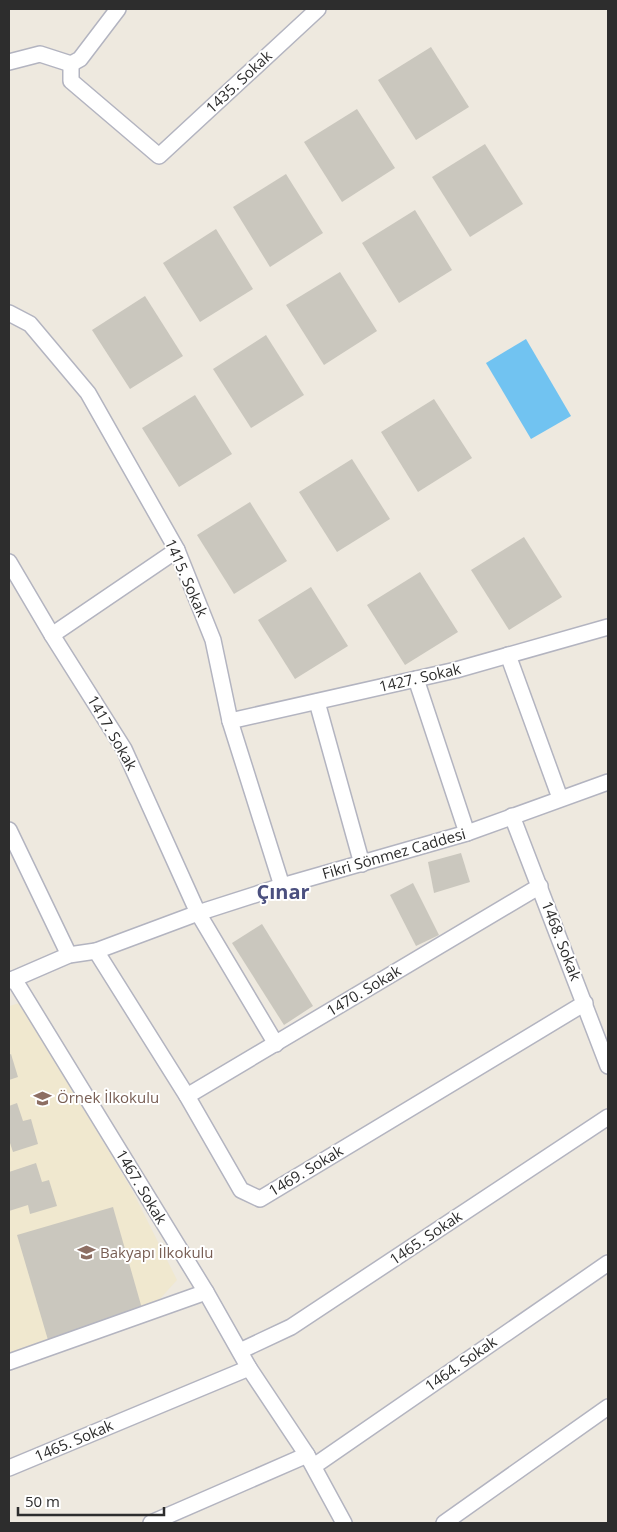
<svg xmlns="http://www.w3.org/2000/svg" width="617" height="1532" viewBox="0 0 617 1532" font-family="'Open Sans',sans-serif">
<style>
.education{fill:#f0e8cf}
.water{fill:#71c3f1}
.building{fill:#cac7be}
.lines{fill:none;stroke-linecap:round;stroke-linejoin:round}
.minor-casing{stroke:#b3b4c0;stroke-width:18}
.minor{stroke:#fff;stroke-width:15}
.labels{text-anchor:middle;stroke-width:4;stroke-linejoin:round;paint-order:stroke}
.street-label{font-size:15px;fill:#2d2d2d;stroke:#fff}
.education-label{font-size:15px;fill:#785e54;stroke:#fff;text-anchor:start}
.district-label{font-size:20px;font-weight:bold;fill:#4b507f;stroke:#fff}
</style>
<rect width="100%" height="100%" fill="#eee9df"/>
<path class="education" d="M 20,1003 L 132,1190 L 177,1280 L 148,1312 L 9,1358 L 9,1006 Z"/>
<path class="water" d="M 526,339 L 571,416 L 531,439 L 486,363 Z"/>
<g class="building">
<path d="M 431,47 L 469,107 L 416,140 L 378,80 Z"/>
<path d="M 357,109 L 395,168 L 342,202 L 304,142 Z"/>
<path d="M 485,144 L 523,204 L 470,237 L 432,177 Z"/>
<path d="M 286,174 L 323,233 L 270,267 L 233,207 Z"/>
<path d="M 415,210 L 452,270 L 399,303 L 362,243 Z"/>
<path d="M 216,229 L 253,289 L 200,322 L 163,263 Z"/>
<path d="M 340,272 L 377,331 L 324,365 L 286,305 Z"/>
<path d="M 145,296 L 183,356 L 130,389 L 92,330 Z"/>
<path d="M 266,335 L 304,395 L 251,428 L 213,369 Z"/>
<path d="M 195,395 L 232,454 L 179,487 L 142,428 Z"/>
<path d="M 434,399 L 472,458 L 418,492 L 381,432 Z"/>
<path d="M 352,459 L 390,519 L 337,552 L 299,492 Z"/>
<path d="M 250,502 L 287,561 L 234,594 L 197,535 Z"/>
<path d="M 524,537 L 562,597 L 509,630 L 471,570 Z"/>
<path d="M 420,572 L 458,632 L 405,665 L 367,605 Z"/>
<path d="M 311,587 L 348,646 L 295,679 L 258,620 Z"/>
<path d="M 461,853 L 470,882 L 434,893 L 428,862 Z"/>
<path d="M 413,883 L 439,935 L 416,946 L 390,895 Z"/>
<path d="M 262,924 L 313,1006 L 284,1025 L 232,943 Z"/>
<path d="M 11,1054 L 18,1077 L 9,1080 L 9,1055 Z"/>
<path d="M 17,1103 L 23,1121 L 31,1119 L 38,1144 L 13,1152 L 10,1143 L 9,1144 L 9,1106 Z"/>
<path d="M 36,1163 L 42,1182 L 49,1180 L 57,1206 L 30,1214 L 28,1205 L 9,1211 L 9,1172 Z"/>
<path d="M 113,1207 L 143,1312 L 48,1340 L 17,1235 Z"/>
</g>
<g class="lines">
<defs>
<g id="minor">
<path d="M 9,62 L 40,54 L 71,64 L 80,59 L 118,9"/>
<path d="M 71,64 L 71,81 L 159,156 L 318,9"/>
<path d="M 9,313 L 30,324 L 88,393 L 177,550 L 213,640 L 230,721 L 282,886"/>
<path d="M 9,562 L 52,635 L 124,749 L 198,913 L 276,1044"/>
<path d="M 52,635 L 177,550"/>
<path d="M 508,655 L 560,798"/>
<path d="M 416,679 L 467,833"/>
<path d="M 317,702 L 362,864"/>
<path d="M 230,721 L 456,670 L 608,627"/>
<path d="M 512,816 L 608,1066"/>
<path d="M 9,830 L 69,955"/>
<path d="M 96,951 L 187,1096 L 241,1190 L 260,1199 L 585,1003"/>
<path d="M 14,979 L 206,1292 L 249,1368 L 307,1455 L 344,1523"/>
<path d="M 9,981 L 69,955 L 96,951 L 198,913 L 282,886 L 467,833 L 608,782"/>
<path d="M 187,1096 L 540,886"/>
<path d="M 240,1351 L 291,1327 L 608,1117"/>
<path d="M 9,1362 L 206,1292"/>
<path d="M 314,1466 L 608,1263"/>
<path d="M 9,1468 L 249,1368"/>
<path d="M 151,1523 L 307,1455"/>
<path d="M 444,1523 L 608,1407"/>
</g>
</defs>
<use href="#minor" class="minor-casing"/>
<use href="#minor" class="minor"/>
</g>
<defs>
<symbol id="school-bare" viewBox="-9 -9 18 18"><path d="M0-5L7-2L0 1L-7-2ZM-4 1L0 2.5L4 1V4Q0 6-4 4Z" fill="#8d6e63" stroke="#fff" stroke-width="2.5" paint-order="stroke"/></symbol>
</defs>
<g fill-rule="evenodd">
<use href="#school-bare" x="30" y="1086" width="25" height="25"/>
<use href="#school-bare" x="74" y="1240" width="25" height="25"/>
</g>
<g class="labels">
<g class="street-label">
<text transform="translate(239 82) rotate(-43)" y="5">1435. Sokak</text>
<text transform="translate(186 578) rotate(66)" y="5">1415. Sokak</text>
<text transform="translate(420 678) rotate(-13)" y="5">1427. Sokak</text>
<text transform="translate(112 733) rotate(60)" y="5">1417. Sokak</text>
<text transform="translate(394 854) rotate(-16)" y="5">Fikri Sönmez Caddesi</text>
<text transform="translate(561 941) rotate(69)" y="5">1468. Sokak</text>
<text transform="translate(364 991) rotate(-31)" y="5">1470. Sokak</text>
<text transform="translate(306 1171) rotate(-31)" y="5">1469. Sokak</text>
<text transform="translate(141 1187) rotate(59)" y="5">1467. Sokak</text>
<text transform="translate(426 1238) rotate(-34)" y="5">1465. Sokak</text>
<text transform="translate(461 1364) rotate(-35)" y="5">1464. Sokak</text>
<text transform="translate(74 1441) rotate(-23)" y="5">1465. Sokak</text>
</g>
<g class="education-label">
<text x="57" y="1103">Örnek İlkokulu</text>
<text x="100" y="1258">Bakyapı İlkokulu</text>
</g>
<g class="district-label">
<text x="283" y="899">Çınar</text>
</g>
</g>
<rect width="617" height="1532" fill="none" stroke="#2d2d2d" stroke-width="20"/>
<path d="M18 1507v8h146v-8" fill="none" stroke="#2d2d2d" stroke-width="2.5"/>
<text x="25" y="1507" font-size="15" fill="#2d2d2d" stroke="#ffffff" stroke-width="4" paint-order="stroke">50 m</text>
</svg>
